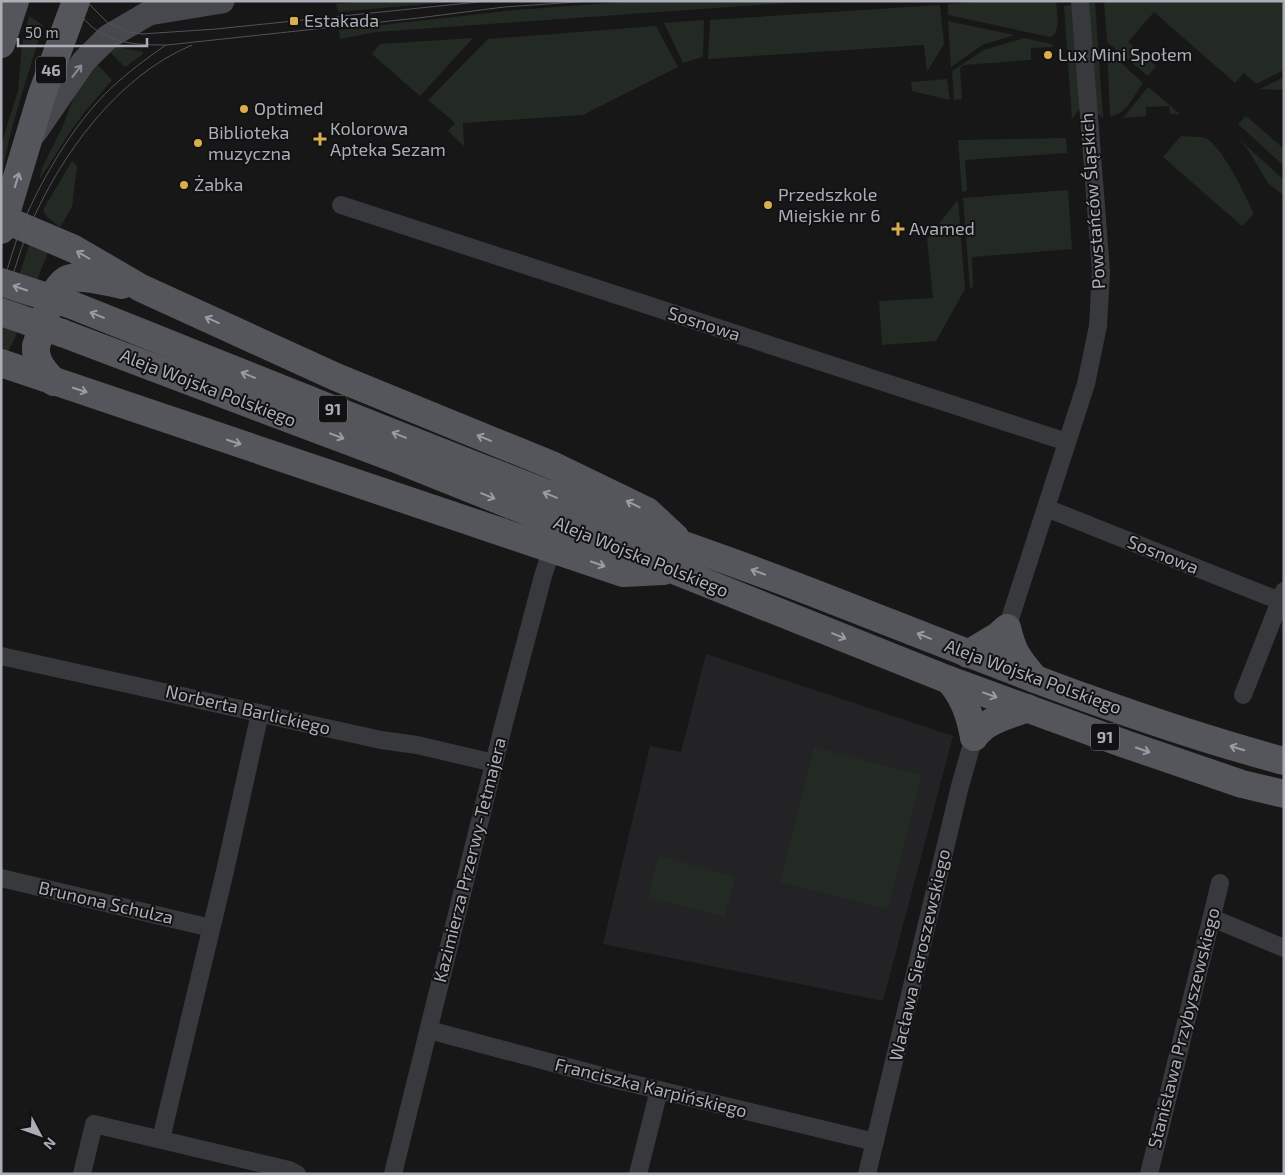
<svg xmlns="http://www.w3.org/2000/svg" width="1285" height="1175" viewBox="0 0 1285 1175" font-family="'Exo 2',sans-serif">
<style>
.built{fill:#232325}
.green{fill:#232a24}
.lines{fill:none;stroke-linecap:round;stroke-linejoin:round}
.street{stroke:#38393d;stroke-width:18}
.secondary{stroke:#47484d;stroke-width:25}
.primary{stroke:#55565b;stroke-width:28}
.tram{stroke:#525358;stroke-width:1}
.primary-bridge{stroke:#55565b;stroke-width:28}
.oneway{stroke:#888a92}
.oneway2{stroke:#9a9ca5}
.poi-dot{fill:#dbad4d;stroke:#121213;stroke-width:2}
.labels{text-anchor:middle;stroke-width:4;stroke-linejoin:round;paint-order:stroke}
.shield{fill:#121213;stroke:#7d7f86;stroke-width:1}
.shield-label{font-size:16px;font-weight:bold;fill:#abaeb7}
.poi-label{font-size:18px;fill:#abaeb7;stroke:#121213;text-anchor:start}
.street-label{font-size:18px;fill:#abaeb7;stroke:#121213}
</style>
<rect width="100%" height="100%" fill="#171718"/>
<path class="built" d="M 706,654 L 953,736 L 883,1001 L 603,944 L 650,746 L 681,752 Z"/>
<g class="green">
<path d="M 366,1 L 461,1 L 338,12 L 336,4 Z"/>
<path d="M 639,1 L 815,1 L 376,32 L 340,39 L 339,30 L 515,10 Z"/>
<path d="M 989,1 L 1056,1 L 1058,23 L 1055,34 L 1050,37 L 948,15 L 948,4 Z"/>
<path d="M 1104,1 L 1284,1 L 1284,70 L 1256,84 L 1244,73 L 1235,83 L 1154,12 L 1128,42 L 1156,66 L 1148,76 L 1107,42 Z"/>
<path d="M 1095,2 L 1103,118 L 1098,114 L 1096,110 L 1088,3 Z"/>
<path d="M 940,5 L 944,44 L 927,72 L 924,45 L 708,59 L 710,20 Z"/>
<path d="M 1073,5 L 1081,107 L 1072,119 L 1064,6 Z"/>
<path d="M 29,16 L 43,25 C 28,78 6,133 1,189 L 1,145 L 18,91 L 22,44 Z"/>
<path d="M 704,20 L 703,57 L 683,63 L 664,23 Z"/>
<path d="M 948,21 L 1014,35 L 982,45 L 951,67 Z"/>
<path d="M 656,26 L 678,67 L 583,115 L 463,123 L 464,146 L 448,131 L 455,123 L 428,100 L 488,39 Z"/>
<path d="M 473,38 L 420,96 L 372,54 L 380,44 Z"/>
<path d="M 1024,38 L 1052,44 L 1053,47 L 1031,48 L 1031,60 L 963,65 L 960,68 L 962,99 L 954,100 L 952,71 L 984,50 Z"/>
<path d="M 113,46 L 143,52 L 143,54 L 125,67 L 108,50 Z"/>
<path d="M 1107,50 L 1143,83 C 1135,94 1125,116 1110,116 Z"/>
<path d="M 96,63 L 112,80 L 86,110 L 70,132 L 39,180 L 42,168 L 62,128 L 76,92 Z"/>
<path d="M 1284,77 L 1284,88 L 1279,90 L 1260,89 Z"/>
<path d="M 947,79 L 950,100 L 912,91 L 911,82 Z"/>
<path d="M 1148,87 L 1180,114 L 1170,114 L 1169,106 L 1146,107 L 1146,116 L 1123,118 Z"/>
<path d="M 1246,116 L 1284,149 L 1284,166 L 1238,124 Z"/>
<path d="M 1181,136 C 1188,137 1198,136 1205,138 C 1222,145 1246,197 1254,214 L 1242,226 L 1163,157 Z"/>
<path d="M 1066,138 L 1067,153 L 965,160 L 967,191 L 962,192 L 958,140 Z"/>
<path d="M 1239,139 L 1284,180 L 1284,196 L 1268,183 L 1248,150 Z"/>
<path d="M 72,161 L 77,166 L 72,207 L 60,227 L 47,217 L 43,210 Z"/>
<path d="M 1068,190 L 1072,249 L 972,257 L 973,287 L 970,288 L 963,198 Z"/>
<path d="M 958,200 L 965,289 L 936,341 L 882,345 L 879,301 L 933,298 L 927,239 Z"/>
<path d="M 30,243 L 48,252 L 14,340 L 8,351 L 1,353 L 1,328 Z"/>
<path d="M 814,747 L 922,775 L 888,909 L 780,882 Z"/>
<path d="M 658,856 L 735,876 L 725,917 L 648,898 Z"/>
</g>
<g class="lines">
<g class="street">
<path d="M 341,205 L 1067,442"/>
<path d="M 1046,508 L 1280,601"/>
<path d="M 1007,628 L 1086,384 L 1098,326 L 1101,271 L 1080,1"/>
<path d="M 1,656 L 381,740 L 417,745 L 494,763"/>
<path d="M 1243,695 L 1284,591"/>
<path d="M 1,878 L 211,928"/>
<path d="M 1212,918 L 1284,948"/>
<path d="M 429,1030 L 613,1079 L 875,1142"/>
<path d="M 161,1139 L 225,871 L 260,713"/>
<path d="M 82,1174 L 94,1124 L 289,1170 L 297,1174"/>
<path d="M 393,1174 L 502,731 L 543,576 L 552,548"/>
<path d="M 638,1174 L 659,1090"/>
<path d="M 867,1174 L 960,786 L 974,737"/>
<path d="M 1149,1174 L 1220,883"/>
</g>
<path class="secondary" d="M 35,132 L 84,61 L 108,37 L 149,13 L 222,1"/>
<g class="primary">
<path d="M 1,44 L 15,1"/>
<path d="M 1,218 L 74,249 L 141,288 L 336,377 L 554,466 L 647,511 L 675,537"/>
<path d="M 1,230 L 42,94 L 76,1"/>
<path d="M 72,305 C 245,374 418,444 592,511 C 663,539 735,562 806,590 C 964,651 1120,717 1284,761"/>
<path d="M 62,333 L 396,459 L 949,680 L 1125,744 L 1242,784 L 1284,794"/>
<path d="M 1,363 L 623,573 L 663,571"/>
<path d="M 54,382 C 43,370 35,362 36,346 C 42,329 52,281 71,278 C 87,276 106,282 122,285"/>
<path d="M 968,654 L 998,636 L 1007,628 C 1013,653 1018,659 1035,679"/>
<path d="M 949,680 C 964,697 970,715 974,737"/>
<path d="M 974,737 C 987,719 1008,716 1027,708"/>
</g>
<g class="tram">
<path d="M 71,1 C 95,42 124,45 167,45 L 418,18 L 504,7 L 591,1"/>
<path d="M 86,1 L 108,23 L 129,32 L 142,34 L 216,29 L 488,1"/>
<path d="M 3,283 C 9,264 15,243 22,225 C 44,174 78,116 120,80 C 135,67 150,56 166,45"/>
<path d="M 1,311 C 11,284 18,255 29,228 C 60,156 117,76 192,45"/>
</g>
<g class="primary-bridge">
<path d="M 1,282 L 72,305"/>
<path d="M 1,312 L 62,333"/>
</g>
</g>
<defs><path id="oneway-shaft" d="M-6 0H5M1.5-3L5.5 0L1.5 3" fill="none" stroke-width="1.6" stroke-linecap="round" stroke-linejoin="round" transform="scale(1.25)"/></defs>
<use class="oneway" href="#oneway-shaft" transform="translate(77 71) rotate(-52)"/>
<g class="oneway2">
<use href="#oneway-shaft" transform="translate(17 180) rotate(-73)"/>
<use href="#oneway-shaft" transform="translate(83 255) rotate(-150)"/>
<use href="#oneway-shaft" transform="translate(20 288) rotate(-161)"/>
<use href="#oneway-shaft" transform="translate(97 315) rotate(-158)"/>
<use href="#oneway-shaft" transform="translate(212 320) rotate(-156)"/>
<use href="#oneway-shaft" transform="translate(248 375) rotate(-158)"/>
<use href="#oneway-shaft" transform="translate(80 390) rotate(18)"/>
<use href="#oneway-shaft" transform="translate(399 435) rotate(-158)"/>
<use href="#oneway-shaft" transform="translate(337 436) rotate(21)"/>
<use href="#oneway-shaft" transform="translate(484 438) rotate(-158)"/>
<use href="#oneway-shaft" transform="translate(234 442) rotate(18)"/>
<use href="#oneway-shaft" transform="translate(550 495) rotate(-158)"/>
<use href="#oneway-shaft" transform="translate(488 496) rotate(22)"/>
<use href="#oneway-shaft" transform="translate(633 504) rotate(-154)"/>
<use href="#oneway-shaft" transform="translate(598 564) rotate(19)"/>
<use href="#oneway-shaft" transform="translate(758 572) rotate(-160)"/>
<use href="#oneway-shaft" transform="translate(839 636) rotate(22)"/>
<use href="#oneway-shaft" transform="translate(924 636) rotate(-158)"/>
<use href="#oneway-shaft" transform="translate(990 695) rotate(20)"/>
<use href="#oneway-shaft" transform="translate(1237 748) rotate(-163)"/>
<use href="#oneway-shaft" transform="translate(1143 750) rotate(19)"/>
</g>
<g class="poi-dot">
<rect x="289" y="16" width="10" height="10" rx="2.5"/>
<circle cx="1048" cy="55" r="5"/>
<circle cx="244" cy="109" r="5"/>
<path d="M317.5 131.5h5v5h5v5h-5v5h-5v-5h-5v-5h5z"/>
<circle cx="198" cy="143" r="5"/>
<circle cx="184" cy="185" r="5"/>
<circle cx="768" cy="205" r="5"/>
<path d="M895.5 221.5h5v5h5v5h-5v5h-5v-5h-5v-5h5z"/>
</g>
<g class="labels">
<g class="shield">
<rect x="36" y="56.5" width="30" height="27" rx="4"/>
<rect x="319" y="395.5" width="28" height="27" rx="4"/>
<rect x="1091" y="723.5" width="28" height="27" rx="4"/>
</g>
<g class="shield-label">
<text x="51" y="76">46</text>
<text x="333" y="415">91</text>
<text x="1105" y="743">91</text>
</g>
<g class="poi-label">
<text x="304" y="27">Estakada</text>
<text x="1058" y="61">Lux Mini Społem</text>
<text x="254" y="115">Optimed</text>
<text x="330" y="135">Kolorowa<tspan x="330" dy="21">Apteka Sezam</tspan></text>
<text x="208" y="139">Biblioteka<tspan x="208" dy="21">muzyczna</tspan></text>
<text x="194" y="191">Żabka</text>
<text x="778" y="201">Przedszkole<tspan x="778" dy="21">Miejskie nr 6</tspan></text>
<text x="909" y="235">Avamed</text>
</g>
<g class="street-label">
<text transform="translate(1093 201) rotate(-94)" y="6">Powstańców Śląskich</text>
<text transform="translate(704 324) rotate(18)" y="6">Sosnowa</text>
<text transform="translate(208 388) rotate(21)" y="6">Aleja Wojska Polskiego</text>
<text transform="translate(1163 555) rotate(22)" y="6">Sosnowa</text>
<text transform="translate(641 557) rotate(22)" y="6">Aleja Wojska Polskiego</text>
<text transform="translate(1033 677) rotate(20)" y="6">Aleja Wojska Polskiego</text>
<text transform="translate(248 710) rotate(13)" y="6">Norberta Barlickiego</text>
<text transform="translate(470 860) rotate(-76)" y="6">Kazimierza Przerwy-Tetmajera</text>
<text transform="translate(106 903) rotate(13)" y="6">Brunona Schulza</text>
<text transform="translate(920 955) rotate(-77)" y="6">Wacława Sieroszewskiego</text>
<text transform="translate(1184 1028) rotate(-76)" y="6">Stanisława Przybyszewskiego</text>
<text transform="translate(651 1088) rotate(14)" y="6">Franciszka Karpińskiego</text>
</g>
</g>
<rect width="1285" height="1175" fill="none" stroke="#abaeb7" stroke-width="5"/>
<g transform="translate(40 1135) rotate(131)" stroke="#121213" stroke-width="4" paint-order="stroke">
<path d="M0-4L9 19L0 12L-9 19Z" fill="#abaeb7"/>
<text y="-8" font-size="14" font-weight="bold" text-anchor="middle" fill="#abaeb7">N</text>
</g>
<path d="M18 38v8h129v-8" fill="none" stroke="#abaeb7" stroke-width="2.5"/>
<text x="25" y="38" font-size="15" fill="#abaeb7" stroke="#121213" stroke-width="4" paint-order="stroke">50 m</text>
</svg>
